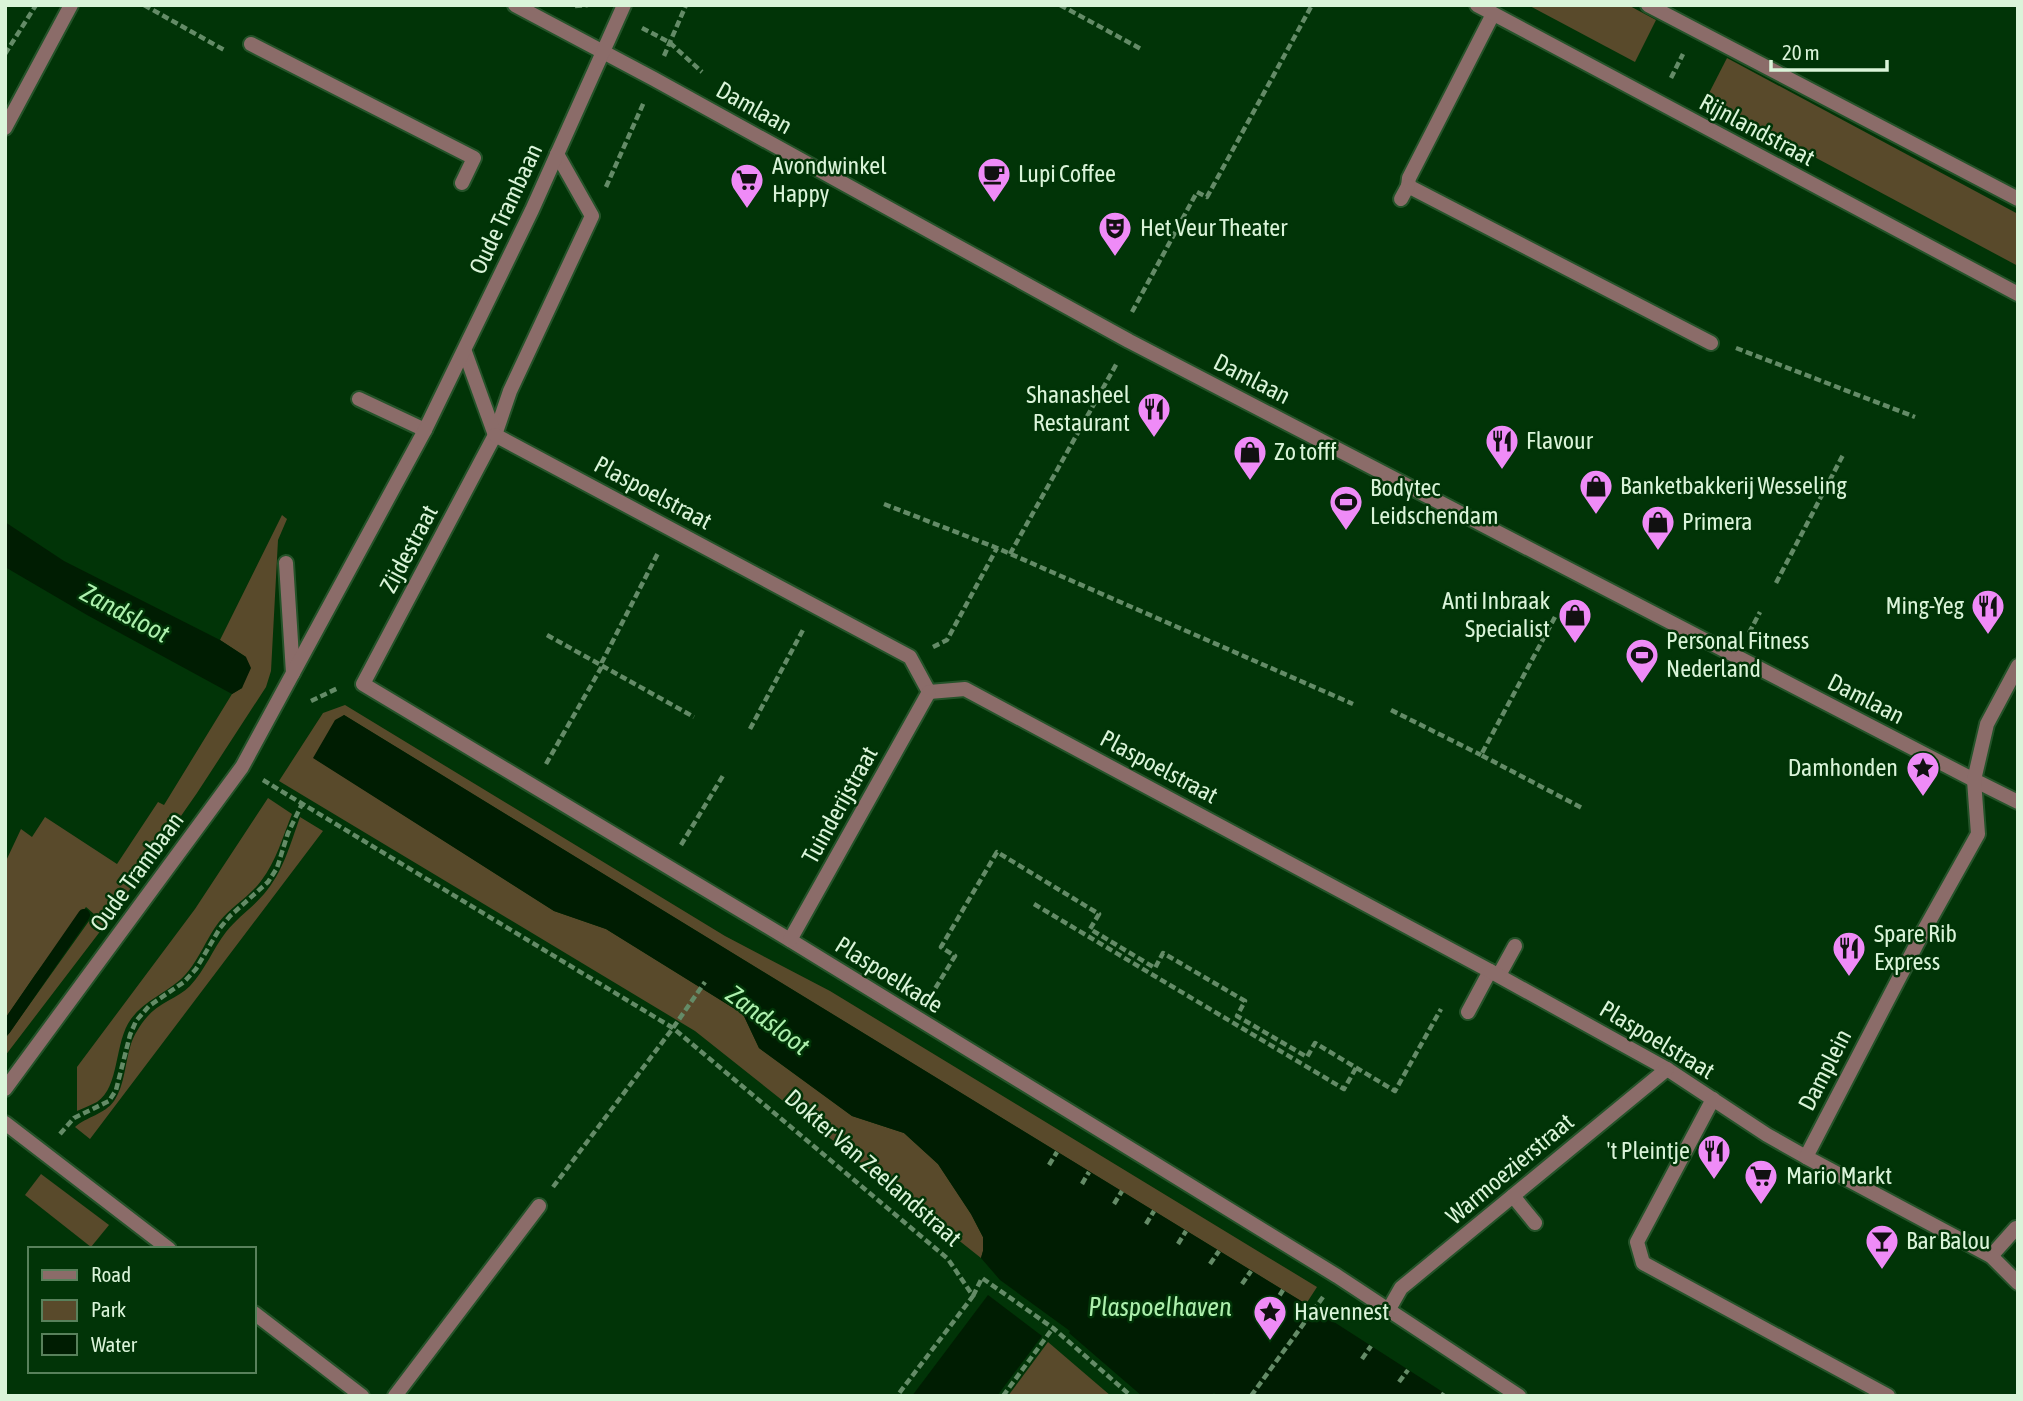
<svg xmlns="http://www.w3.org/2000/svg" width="2023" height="1401" viewBox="0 0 2023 1401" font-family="'Asap Condensed',sans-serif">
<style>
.green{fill:#594a2b}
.water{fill:#001d02}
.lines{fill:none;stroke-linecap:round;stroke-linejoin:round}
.stream{stroke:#001d02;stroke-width:12}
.service-casing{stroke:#245329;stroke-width:18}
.pedestrian-casing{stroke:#245329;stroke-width:18}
.minor-casing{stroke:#245329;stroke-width:18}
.tertiary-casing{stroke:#245329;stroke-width:18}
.path{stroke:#648b67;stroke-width:4.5;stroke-dasharray:7 3.5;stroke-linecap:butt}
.service{stroke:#8b6c69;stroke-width:14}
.pedestrian{stroke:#8b6c69;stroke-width:14}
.minor{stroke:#8b6c69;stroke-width:14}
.tertiary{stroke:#8b6c69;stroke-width:14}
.labels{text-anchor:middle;stroke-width:5;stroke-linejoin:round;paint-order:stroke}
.street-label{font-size:24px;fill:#daf4d9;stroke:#013407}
.poi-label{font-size:24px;fill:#daf4d9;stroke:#013407;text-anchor:start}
.water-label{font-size:26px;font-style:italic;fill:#adf0ad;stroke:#013407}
</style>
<rect width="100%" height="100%" fill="#013407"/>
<g class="green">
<path d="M 1528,5 L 1628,5 L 1656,20 L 1635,62 Z"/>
<path d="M 1727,58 L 2018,214 L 2018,266 L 1706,99 Z"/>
<path d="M 282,515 L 287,519 L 278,540 L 271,671 L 266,687 L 197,793 L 105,925 L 5,1056 L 5,1039 L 94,914 L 86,907 L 35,975 L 5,1019 L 5,863 L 21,829 L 32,837 L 45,817 L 117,864 L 158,802 L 164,805 L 232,694 L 242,688 L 246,657 L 220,640 Z"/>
<path d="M 345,705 L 725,936 L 830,991 L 1317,1287 L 1306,1304 L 344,715 L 322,744 L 314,758 L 554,911 L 606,929 L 743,1014 L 759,1048 L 852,1116 L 904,1133 L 938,1164 L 971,1214 L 983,1237 L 983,1251 L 981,1258 L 695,1031 L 279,781 L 323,713 Z"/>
<path d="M 268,798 L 292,814 C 283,836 276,862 261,881 C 249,897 231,907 219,922 C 205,940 198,964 180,980 C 164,994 144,1001 131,1019 C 114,1042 120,1087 97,1102 C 91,1105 84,1108 77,1111 L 77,1067 L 195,909 Z"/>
<path d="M 300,817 L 323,831 L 90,1139 L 75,1127 C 86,1117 105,1114 114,1101 C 125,1085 125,1062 131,1044 C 134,1035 140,1025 147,1017 C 158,1003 178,998 190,986 C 205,970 213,949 226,932 C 237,918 252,908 264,894 C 283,872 290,845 300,817 Z"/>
<path d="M 41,1174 L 109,1225 L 91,1247 L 25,1195 Z"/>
<path d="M 1048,1342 L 1111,1396 L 1008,1396 Z"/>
</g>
<g class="water">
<path d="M 5,522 L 64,561 L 220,640 L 246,657 L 251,668 L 242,688 L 232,694 L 87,615 L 5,567 Z"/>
<path d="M 344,715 L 1306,1304 L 1449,1396 L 1217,1396 L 1214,1393 L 1211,1396 L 1142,1396 L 1069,1333 L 1070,1331 L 1000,1280 L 981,1258 L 983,1251 L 983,1237 L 971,1214 L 938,1164 L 904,1133 L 852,1116 L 759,1048 L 743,1014 L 606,929 L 554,911 L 313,758 L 335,720 Z"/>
<path d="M 988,1295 L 1042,1336 L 997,1396 L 912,1396 Z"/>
</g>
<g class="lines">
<path class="stream" d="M 5,1029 L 84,915"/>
<defs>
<g id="service">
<path d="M 1493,14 L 1409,178 L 1408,186 L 1711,343"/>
<path d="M 251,44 L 474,158 L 462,183"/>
<path d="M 1401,199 L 1408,186"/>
<path d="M 359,399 L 425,430"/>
<path d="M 286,563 L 293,673"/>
<path d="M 1499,975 L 1515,946"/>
<path d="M 1468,1012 L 1490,971"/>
<path d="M 1713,1099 L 1637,1242 L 1643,1263 L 1888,1396"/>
<path d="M 1513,1196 L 1535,1223"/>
<path d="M 395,1396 L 539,1206"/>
</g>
<path id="pedestrian" d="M 1991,1256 L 2016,1228"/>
<g id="minor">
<path d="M 1477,5 L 2018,294"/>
<path d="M 557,154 L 592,216 L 510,391 L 495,435 L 363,684 L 790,940 L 1147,1159 L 1337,1276 L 1519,1396"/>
<path d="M 465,352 L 495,435"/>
<path d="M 495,435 L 910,657 L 929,692"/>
<path d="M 929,692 L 965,689 L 1490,971 L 1667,1069 L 1767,1135 L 1806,1157"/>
<path d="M 1974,780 L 2018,802"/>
<path d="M 790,940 L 929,692"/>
<path d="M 5,1123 L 169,1249"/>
<path d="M 1389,1309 L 1401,1288 L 1667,1069"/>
<path d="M 254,1313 L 362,1396"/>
</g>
<g id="tertiary">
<path d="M 515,5 L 654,79 L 1129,341 L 1974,780"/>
<path d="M 1648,5 L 2018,199"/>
<path d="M 5,128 L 71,5"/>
<path d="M 2018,666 L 1987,724 L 1974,780 L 1978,834 L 1922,934 L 1806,1157 L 1991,1256 L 2018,1283"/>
<path d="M 5,1089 L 242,767 L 425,430 L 532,210 L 624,5"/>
</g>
</defs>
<use href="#service" class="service-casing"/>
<use href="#pedestrian" class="pedestrian-casing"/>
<use href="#minor" class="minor-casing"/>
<use href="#tertiary" class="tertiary-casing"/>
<g class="path">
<path d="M 144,5 L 226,51"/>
<path d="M 1060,5 L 1141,49"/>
<path d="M 575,6 L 588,5"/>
<path d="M 642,28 L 669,42 L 702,72"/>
<path d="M 5,54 L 36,5"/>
<path d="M 664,56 L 686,5"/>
<path d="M 1671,78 L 1683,54"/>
<path d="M 606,187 L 644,102"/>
<path d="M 1132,312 L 1197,192 L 1207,197 L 1312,5"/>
<path d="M 1736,348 L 1915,417"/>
<path d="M 884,504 L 997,548 L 1353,704"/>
<path d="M 1010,554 L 1117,363"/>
<path d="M 1776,583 L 1844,453"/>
<path d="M 1555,617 L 1481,755 L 1582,808"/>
<path d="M 1749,633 L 1760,612"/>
<path d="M 547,635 L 694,717"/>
<path d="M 933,647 L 947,640 L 997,548"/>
<path d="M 311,701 L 338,688"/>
<path d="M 1391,710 L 1481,755"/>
<path d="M 750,729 L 804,628"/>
<path d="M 546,764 L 601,668 L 602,662 L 658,553"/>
<path d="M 263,780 L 673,1028 L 948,1259 L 973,1296 L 897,1396"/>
<path d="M 681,845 L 724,774"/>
<path d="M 1034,904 L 1344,1089 L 1356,1068"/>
<path d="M 930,997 L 955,956 L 941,947 L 997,852 L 1099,914 L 1090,929 L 1155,968 L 1163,953 L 1245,1001 L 1237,1016 L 1307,1057 L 1315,1043 L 1395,1091 L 1441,1009"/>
<path d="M 60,1134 L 74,1118 L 109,1101 L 116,1090 L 130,1035 L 136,1021 L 149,1006 L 184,982 L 196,969 L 220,928 L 230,916 L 268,882 L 277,868 L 288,833 L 302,804"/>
<path d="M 1049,1165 L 1057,1152"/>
<path d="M 1082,1184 L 1089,1172"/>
<path d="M 553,1187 L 673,1028 L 705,982"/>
<path d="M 1114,1204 L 1122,1191"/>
<path d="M 1146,1224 L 1154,1211"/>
<path d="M 1178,1244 L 1186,1231"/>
<path d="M 1210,1264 L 1219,1251"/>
<path d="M 1242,1284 L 1251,1271"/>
<path d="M 973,1296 L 982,1278 L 1053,1328 L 1131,1396"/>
<path d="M 1274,1304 L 1283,1290"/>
<path d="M 1362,1359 L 1371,1346"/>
<path d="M 1399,1382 L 1408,1370"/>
<path d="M 1003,1396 L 1053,1328"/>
<path d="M 1251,1396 L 1323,1297"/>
<path d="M 1442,1396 L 1444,1393"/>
</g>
<use href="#service" class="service"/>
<use href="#pedestrian" class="pedestrian"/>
<use href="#minor" class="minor"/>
<use href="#tertiary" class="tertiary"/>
</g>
<defs>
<symbol id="cafe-pin" viewBox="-11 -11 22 30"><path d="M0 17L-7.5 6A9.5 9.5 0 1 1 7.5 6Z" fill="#ef8bf7" stroke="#013407"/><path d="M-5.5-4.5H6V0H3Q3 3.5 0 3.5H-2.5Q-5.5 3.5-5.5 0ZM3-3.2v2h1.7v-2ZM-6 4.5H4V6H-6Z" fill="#111"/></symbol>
<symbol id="supermarket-pin" viewBox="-11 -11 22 30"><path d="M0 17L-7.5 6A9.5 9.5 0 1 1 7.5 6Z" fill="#ef8bf7" stroke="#013407"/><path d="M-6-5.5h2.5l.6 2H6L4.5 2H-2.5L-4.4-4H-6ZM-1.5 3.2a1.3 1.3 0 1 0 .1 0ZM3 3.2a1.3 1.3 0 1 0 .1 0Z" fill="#111"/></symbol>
<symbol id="theatre-pin" viewBox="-11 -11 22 30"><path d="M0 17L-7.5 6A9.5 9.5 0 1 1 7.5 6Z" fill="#ef8bf7" stroke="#013407"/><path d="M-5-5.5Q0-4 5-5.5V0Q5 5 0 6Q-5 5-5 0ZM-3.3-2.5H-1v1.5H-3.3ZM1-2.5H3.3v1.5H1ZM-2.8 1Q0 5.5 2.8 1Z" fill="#111"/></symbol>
<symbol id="restaurant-pin" viewBox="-11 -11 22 30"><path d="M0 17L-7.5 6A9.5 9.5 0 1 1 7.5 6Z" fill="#ef8bf7" stroke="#013407"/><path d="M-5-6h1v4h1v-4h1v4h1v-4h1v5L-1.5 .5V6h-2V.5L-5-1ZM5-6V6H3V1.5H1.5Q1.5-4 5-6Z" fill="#111"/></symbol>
<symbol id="shop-pin" viewBox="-11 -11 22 30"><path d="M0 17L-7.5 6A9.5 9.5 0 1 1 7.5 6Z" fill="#ef8bf7" stroke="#013407"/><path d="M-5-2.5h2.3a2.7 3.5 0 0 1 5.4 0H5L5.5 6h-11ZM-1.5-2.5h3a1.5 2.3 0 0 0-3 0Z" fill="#111"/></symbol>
<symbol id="stadium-pin" viewBox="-11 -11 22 30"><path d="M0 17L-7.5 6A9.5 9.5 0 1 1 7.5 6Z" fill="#ef8bf7" stroke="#013407"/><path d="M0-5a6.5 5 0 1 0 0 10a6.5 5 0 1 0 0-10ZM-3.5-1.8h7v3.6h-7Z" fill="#111"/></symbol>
<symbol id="sight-pin" viewBox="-11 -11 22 30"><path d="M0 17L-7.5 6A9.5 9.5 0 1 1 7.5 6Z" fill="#ef8bf7" stroke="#013407"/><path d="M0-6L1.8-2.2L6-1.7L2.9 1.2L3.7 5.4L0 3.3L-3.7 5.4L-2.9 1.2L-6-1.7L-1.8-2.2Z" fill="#111"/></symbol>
<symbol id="bar-pin" viewBox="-11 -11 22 30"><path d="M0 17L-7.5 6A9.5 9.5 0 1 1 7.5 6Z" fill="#ef8bf7" stroke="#013407"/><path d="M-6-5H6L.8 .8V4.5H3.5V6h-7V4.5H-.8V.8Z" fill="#111"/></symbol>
</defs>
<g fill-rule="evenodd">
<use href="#cafe-pin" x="975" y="155" width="38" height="52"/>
<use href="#supermarket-pin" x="728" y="161" width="38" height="52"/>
<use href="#theatre-pin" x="1096" y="209" width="38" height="52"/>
<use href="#restaurant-pin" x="1135" y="390" width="38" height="52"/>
<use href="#restaurant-pin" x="1483" y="422" width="38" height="52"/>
<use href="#shop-pin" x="1231" y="433" width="38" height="52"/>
<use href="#shop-pin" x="1577" y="467" width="38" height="52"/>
<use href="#stadium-pin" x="1327" y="483" width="38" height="52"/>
<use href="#shop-pin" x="1639" y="503" width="38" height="52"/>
<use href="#restaurant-pin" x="1969" y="587" width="38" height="52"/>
<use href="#shop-pin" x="1556" y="596" width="38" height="52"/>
<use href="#stadium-pin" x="1623" y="636" width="38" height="52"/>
<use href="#sight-pin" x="1904" y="749" width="38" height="52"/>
<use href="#restaurant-pin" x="1830" y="929" width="38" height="52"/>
<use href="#restaurant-pin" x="1695" y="1132" width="38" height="52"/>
<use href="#supermarket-pin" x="1742" y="1157" width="38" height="52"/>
<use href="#bar-pin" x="1863" y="1222" width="38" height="52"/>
<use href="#sight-pin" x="1251" y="1293" width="38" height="52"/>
</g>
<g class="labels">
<g class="street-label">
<text transform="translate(754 108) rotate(29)" y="8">Damlaan</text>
<text transform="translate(1757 130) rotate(28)" y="8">Rijnlandstraat</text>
<text transform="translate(506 209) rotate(-65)" y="8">Oude Trambaan</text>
<text transform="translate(1252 379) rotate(27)" y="8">Damlaan</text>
<text transform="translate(653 493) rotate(28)" y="8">Plaspoelstraat</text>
<text transform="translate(409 549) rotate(-62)" y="8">Zijdestraat</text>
<text transform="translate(1866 699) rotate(27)" y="8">Damlaan</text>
<text transform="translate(1159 767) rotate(28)" y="8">Plaspoelstraat</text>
<text transform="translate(840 805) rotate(-61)" y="8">Tuinderijstraat</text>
<text transform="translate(137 872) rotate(-54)" y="8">Oude Trambaan</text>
<text transform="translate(889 975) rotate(32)" y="8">Plaspoelkade</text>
<text transform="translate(1657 1040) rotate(31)" y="8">Plaspoelstraat</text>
<text transform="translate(1825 1070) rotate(-63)" y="8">Damplein</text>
<text transform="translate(873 1168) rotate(41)" y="8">Dokter Van Zeelandstraat</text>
<text transform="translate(1510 1169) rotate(-40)" y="8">Warmoezierstraat</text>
</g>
<g class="poi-label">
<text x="772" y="174">Avondwinkel<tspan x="772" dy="28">Happy</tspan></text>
<text x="1018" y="182">Lupi Coffee</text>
<text x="1140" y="236">Het Veur Theater</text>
<text x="1130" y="403" text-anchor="end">Shanasheel<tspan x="1130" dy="28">Restaurant</tspan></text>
<text x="1526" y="449">Flavour</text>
<text x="1274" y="460">Zo tofff</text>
<text x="1620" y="494">Banketbakkerij Wesseling</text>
<text x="1370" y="496">Bodytec<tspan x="1370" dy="28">Leidschendam</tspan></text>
<text x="1682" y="530">Primera</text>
<text x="1550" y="609" text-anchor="end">Anti Inbraak<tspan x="1550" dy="28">Specialist</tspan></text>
<text x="1964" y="614" text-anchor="end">Ming-Yeg</text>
<text x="1666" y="649">Personal Fitness<tspan x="1666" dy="28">Nederland</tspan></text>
<text x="1898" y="776" text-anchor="end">Damhonden</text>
<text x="1874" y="942">Spare Rib<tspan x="1874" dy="28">Express</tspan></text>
<text x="1690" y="1159" text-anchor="end">'t Pleintje</text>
<text x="1786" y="1184">Mario Markt</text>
<text x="1906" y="1249">Bar Balou</text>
<text x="1294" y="1320">Havennest</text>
</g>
<g class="water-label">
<text transform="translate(125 613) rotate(28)" y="9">Zandsloot</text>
<text transform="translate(768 1020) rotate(37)" y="9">Zandsloot</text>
<text x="1160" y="1316">Plaspoelhaven</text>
</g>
</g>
<rect width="2023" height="1401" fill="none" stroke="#daf4d9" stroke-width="14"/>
<rect x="28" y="1247" width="228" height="126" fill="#013407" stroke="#58815b" stroke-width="2"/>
<rect x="42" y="1270" width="35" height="10" fill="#8b6c69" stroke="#58815b" stroke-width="2"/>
<text x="91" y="1282" font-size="21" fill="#daf4d9">Road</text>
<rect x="42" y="1300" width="35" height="21" fill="#594a2b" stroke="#58815b" stroke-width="2"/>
<text x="91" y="1317" font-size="21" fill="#daf4d9">Park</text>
<rect x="42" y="1334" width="35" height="21" fill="#001d02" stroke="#58815b" stroke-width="2"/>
<text x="91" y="1352" font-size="21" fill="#daf4d9">Water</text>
<path d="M1771 60v10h116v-10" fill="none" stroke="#daf4d9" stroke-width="3.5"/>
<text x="1782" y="60" font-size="21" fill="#daf4d9" stroke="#013407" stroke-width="5" paint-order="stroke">20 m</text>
</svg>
